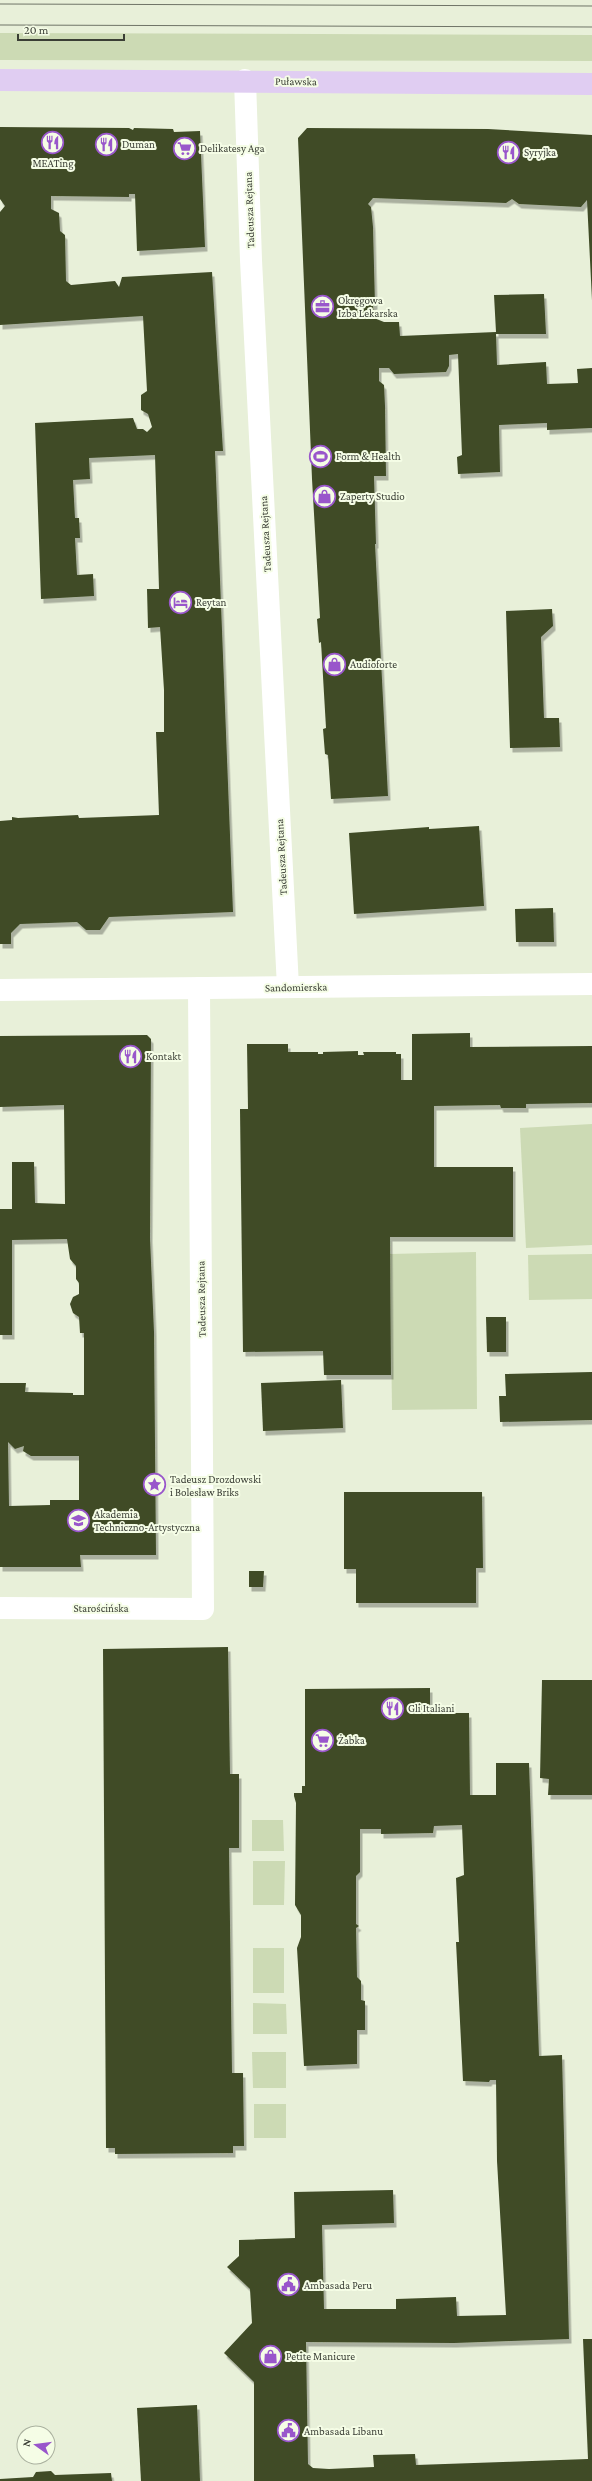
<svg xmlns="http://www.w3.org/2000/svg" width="592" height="2481" viewBox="0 0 592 2481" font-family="'Crimson Pro',serif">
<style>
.green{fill:#ccdab4}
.building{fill:#3f4b26;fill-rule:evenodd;filter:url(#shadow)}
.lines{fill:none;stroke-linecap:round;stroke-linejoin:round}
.minor{stroke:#fff;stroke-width:22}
.major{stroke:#e0cdf2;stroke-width:22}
.tram{stroke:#6f7467;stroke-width:1}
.labels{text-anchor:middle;stroke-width:4;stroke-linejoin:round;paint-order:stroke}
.street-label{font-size:11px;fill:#3a3e35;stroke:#f5fde6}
.poi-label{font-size:11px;fill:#3a3e35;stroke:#f5fde6;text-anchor:start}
</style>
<defs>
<filter id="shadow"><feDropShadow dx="2.5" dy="4.5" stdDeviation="0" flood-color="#0004"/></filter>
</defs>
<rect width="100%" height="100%" fill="#e8f0d9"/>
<g class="green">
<path d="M 0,33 L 592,35 L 592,61 L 0,60 Z"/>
<path d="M 592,1124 L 592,1245 L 526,1248 L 520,1128 Z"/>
<path d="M 476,1252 L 477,1409 L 392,1410 L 390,1254 Z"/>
<path d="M 592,1254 L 592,1299 L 529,1300 L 528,1255 Z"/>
<path d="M 252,1820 L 283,1820 L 284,1851 L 252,1851 Z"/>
<path d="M 253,1861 L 285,1861 L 284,1905 L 253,1905 Z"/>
<rect x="253" y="1948" width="31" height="45"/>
<path d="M 253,2003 L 286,2004 L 287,2034 L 253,2034 Z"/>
<path d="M 252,2052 L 286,2052 L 286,2088 L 253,2088 Z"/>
<rect x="254" y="2104" width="32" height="34"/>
</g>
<g class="building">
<path d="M 0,127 L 129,128 L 133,130 L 134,128 L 173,129 L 174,132 L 200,131 L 205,247 L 137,251 L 135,194 L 129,194 L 129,197 L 51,196 L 51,209 L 59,213 L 60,231 L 65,235 L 66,281 L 71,285 L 115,281 L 119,287 L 122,277 L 212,272 L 223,451 L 215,451 L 233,912 L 109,917 L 100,930 L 86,930 L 77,922 L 20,924 L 11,933 L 11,944 L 0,944 L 0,821 L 12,820 L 12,817 L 18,818 L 78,815 L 79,818 L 159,815 L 156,732 L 164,732 L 164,690 L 160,627 L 148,628 L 147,589 L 159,589 L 155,455 L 89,458 L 90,479 L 73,480 L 75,518 L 79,518 L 80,538 L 75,538 L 77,575 L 93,574 L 94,596 L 41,599 L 35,423 L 133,418 L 137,429 L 143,429 L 147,432 L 152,427 L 148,414 L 141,410 L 141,395 L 147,391 L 143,316 L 0,325 L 0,212 L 5,206 L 0,199 Z"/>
<path d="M 307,128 L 488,129 L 592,135 L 592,300 L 587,200 L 581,207 L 519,204 L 512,199 L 506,203 L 373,198 L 368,204 L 371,207 L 373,227 L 375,305 L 373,306 L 374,318 L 384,322 L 399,322 L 400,336 L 496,332 L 494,295 L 544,294 L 546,334 L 496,334 L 497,365 L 546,362 L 547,384 L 578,383 L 577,369 L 592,368 L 592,428 L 547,430 L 547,423 L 499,425 L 500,472 L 458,474 L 457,457 L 462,455 L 458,354 L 449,355 L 449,366 L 446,372 L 394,374 L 389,368 L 379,368 L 379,381 L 384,385 L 385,406 L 386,476 L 374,476 L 376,544 L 375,544 L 388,796 L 331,799 L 328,755 L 325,754 L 323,729 L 326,728 L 321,642 L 319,643 L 317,619 L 320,618 L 312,479 L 298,138 Z"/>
<path d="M 552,609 L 553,626 L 541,637 L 544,718 L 559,718 L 560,747 L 510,748 L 506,611 Z"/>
<path d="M 479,826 L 484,906 L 354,914 L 349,833 L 429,827 L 429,829 Z"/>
<path d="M 553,908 L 554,942 L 516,942 L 515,909 Z"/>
<path d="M 470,1033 L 470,1047 L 592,1046 L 592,1103 L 526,1104 L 526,1108 L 501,1108 L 500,1105 L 434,1106 L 434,1167 L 513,1167 L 513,1237 L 390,1237 L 391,1375 L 324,1375 L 323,1351 L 243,1352 L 240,1109 L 248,1109 L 247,1044 L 288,1044 L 288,1052 L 318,1052 L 318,1054 L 323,1054 L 323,1052 L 358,1051 L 358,1055 L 364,1055 L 363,1052 L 396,1052 L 396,1054 L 401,1054 L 401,1080 L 412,1080 L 412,1034 Z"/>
<path d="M 147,1035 L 151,1039 L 150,1238 L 154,1332 L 156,1555 L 80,1555 L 81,1567 L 0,1567 L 0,1383 L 26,1383 L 25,1392 L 73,1393 L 73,1395 L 84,1395 L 84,1333 L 80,1333 L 79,1317 L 73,1313 L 70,1304 L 73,1297 L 79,1294 L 79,1283 L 76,1279 L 76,1266 L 70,1259 L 67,1239 L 12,1240 L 12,1335 L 0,1335 L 0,1209 L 12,1209 L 12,1162 L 34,1162 L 35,1203 L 65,1204 L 64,1105 L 0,1107 L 0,1036 ZM 8,1442 L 15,1449 L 24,1446 L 23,1451 L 31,1456 L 79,1456 L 79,1500 L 50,1500 L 50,1505 L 9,1506 Z"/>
<path d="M 486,1317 L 506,1317 L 506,1352 L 487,1352 Z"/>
<path d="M 592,1372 L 592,1420 L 500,1422 L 499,1396 L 506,1396 L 505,1374 Z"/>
<path d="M 341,1380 L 343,1428 L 263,1431 L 261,1383 Z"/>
<path d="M 344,1492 L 482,1492 L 483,1568 L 476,1568 L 476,1603 L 356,1603 L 356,1569 L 344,1569 Z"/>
<path d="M 249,1571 L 264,1571 L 263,1587 L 249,1587 Z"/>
<path d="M 228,1647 L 230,1774 L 239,1774 L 239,1848 L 229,1848 L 232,2073 L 243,2073 L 244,2146 L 233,2146 L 233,2153 L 115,2154 L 115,2148 L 106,2148 L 103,1649 Z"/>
<path d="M 542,1680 L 592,1680 L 592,1795 L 548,1795 L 549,1779 L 540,1778 Z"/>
<path d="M 430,1688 L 430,1713 L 469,1713 L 470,1795 L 496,1795 L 496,1763 L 529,1763 L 539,2056 L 562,2055 L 569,2339 L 454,2343 L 306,2342 L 308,2464 L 313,2468 L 329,2469 L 374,2467 L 373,2455 L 415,2454 L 416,2465 L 588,2459 L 583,2339 L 592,2339 L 592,2481 L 254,2481 L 254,2382 L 224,2353 L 252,2323 L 250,2289 L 227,2267 L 239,2256 L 239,2240 L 295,2238 L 294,2192 L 393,2190 L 394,2223 L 322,2225 L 324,2309 L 396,2309 L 396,2299 L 456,2297 L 457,2316 L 506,2315 L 497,2161 L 496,2080 L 490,2080 L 489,2082 L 463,2081 L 456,1942 L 459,1942 L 456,1878 L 464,1875 L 462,1825 L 434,1826 L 433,1833 L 381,1834 L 381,1829 L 360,1829 L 360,1872 L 356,1876 L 356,1924 L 359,1926 L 356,1928 L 357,1977 L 361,1981 L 361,2000 L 365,2001 L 365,2030 L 357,2030 L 357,2064 L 304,2066 L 297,1948 L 301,1937 L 301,1915 L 295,1905 L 296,1803 L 294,1796 L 294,1793 L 302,1793 L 302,1786 L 305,1786 L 305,1689 Z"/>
<path d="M 197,2405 L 200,2481 L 141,2481 L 137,2408 Z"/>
<path d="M 51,2471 L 55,2475 L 111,2473 L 112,2481 L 0,2481 L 0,2479 L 33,2477 L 36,2472 Z"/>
</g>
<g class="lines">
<g class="minor">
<path d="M 245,80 L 251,260 L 288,987"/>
<path d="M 0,990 L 592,984"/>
<path d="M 0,1608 L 203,1609 L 199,988"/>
</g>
<path class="major" d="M 0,80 L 592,84"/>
<g class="tram">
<path d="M 0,4 L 592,6"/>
<path d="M 0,25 L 592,27"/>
</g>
</g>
<defs>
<symbol id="restaurant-ring" viewBox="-11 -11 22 22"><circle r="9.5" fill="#f5fde6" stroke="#9956cb" stroke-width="1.5"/><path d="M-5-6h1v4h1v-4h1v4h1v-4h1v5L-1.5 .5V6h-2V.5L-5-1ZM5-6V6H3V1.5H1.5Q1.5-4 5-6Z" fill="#9956cb"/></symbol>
<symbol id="supermarket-ring" viewBox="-11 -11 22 22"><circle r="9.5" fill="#f5fde6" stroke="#9956cb" stroke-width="1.5"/><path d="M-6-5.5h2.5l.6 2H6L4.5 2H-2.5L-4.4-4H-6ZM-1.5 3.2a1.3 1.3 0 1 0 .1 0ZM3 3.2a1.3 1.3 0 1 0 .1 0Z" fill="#9956cb"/></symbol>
<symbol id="office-ring" viewBox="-11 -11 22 22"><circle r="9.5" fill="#f5fde6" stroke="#9956cb" stroke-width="1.5"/><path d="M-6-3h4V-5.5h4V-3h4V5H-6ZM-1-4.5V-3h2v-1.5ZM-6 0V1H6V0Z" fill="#9956cb"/></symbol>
<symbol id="stadium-ring" viewBox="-11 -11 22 22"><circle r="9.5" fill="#f5fde6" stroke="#9956cb" stroke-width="1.5"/><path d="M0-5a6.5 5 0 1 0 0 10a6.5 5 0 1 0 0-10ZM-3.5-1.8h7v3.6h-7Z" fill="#9956cb"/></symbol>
<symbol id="shop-ring" viewBox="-11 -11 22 22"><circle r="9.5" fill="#f5fde6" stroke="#9956cb" stroke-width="1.5"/><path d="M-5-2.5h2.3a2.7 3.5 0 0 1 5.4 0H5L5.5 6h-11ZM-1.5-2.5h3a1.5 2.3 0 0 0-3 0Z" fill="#9956cb"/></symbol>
<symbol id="hotel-ring" viewBox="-11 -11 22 22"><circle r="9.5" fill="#f5fde6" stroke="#9956cb" stroke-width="1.5"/><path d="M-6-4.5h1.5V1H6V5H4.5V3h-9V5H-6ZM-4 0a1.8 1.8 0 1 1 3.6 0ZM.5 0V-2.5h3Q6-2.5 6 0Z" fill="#9956cb"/></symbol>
<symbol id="sight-ring" viewBox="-11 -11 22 22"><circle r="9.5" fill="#f5fde6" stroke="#9956cb" stroke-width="1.5"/><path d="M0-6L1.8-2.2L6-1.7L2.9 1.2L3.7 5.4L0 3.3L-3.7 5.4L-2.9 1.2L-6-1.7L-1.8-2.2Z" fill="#9956cb"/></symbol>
<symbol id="university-ring" viewBox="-11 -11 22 22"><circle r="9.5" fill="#f5fde6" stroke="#9956cb" stroke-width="1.5"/><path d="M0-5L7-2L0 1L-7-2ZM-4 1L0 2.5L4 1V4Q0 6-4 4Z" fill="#9956cb"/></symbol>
<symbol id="civic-ring" viewBox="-11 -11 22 22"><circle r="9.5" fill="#f5fde6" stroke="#9956cb" stroke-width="1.5"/><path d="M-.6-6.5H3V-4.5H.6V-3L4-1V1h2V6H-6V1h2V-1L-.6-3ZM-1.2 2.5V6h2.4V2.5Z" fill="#9956cb"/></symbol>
</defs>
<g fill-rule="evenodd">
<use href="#restaurant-ring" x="40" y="130" width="25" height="25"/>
<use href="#restaurant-ring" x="94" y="132" width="25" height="25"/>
<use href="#supermarket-ring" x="172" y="136" width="25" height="25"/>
<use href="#restaurant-ring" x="496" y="140" width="25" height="25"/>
<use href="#office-ring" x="310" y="294" width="25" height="25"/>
<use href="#stadium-ring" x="308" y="444" width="25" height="25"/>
<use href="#shop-ring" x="312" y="484" width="25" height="25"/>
<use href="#hotel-ring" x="168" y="590" width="25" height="25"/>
<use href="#shop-ring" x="322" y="652" width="25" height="25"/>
<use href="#restaurant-ring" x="118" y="1044" width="25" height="25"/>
<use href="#sight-ring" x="142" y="1472" width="25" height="25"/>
<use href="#university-ring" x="66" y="1508" width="25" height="25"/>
<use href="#restaurant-ring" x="380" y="1696" width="25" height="25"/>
<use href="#supermarket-ring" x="310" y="1728" width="25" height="25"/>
<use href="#civic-ring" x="276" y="2272" width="25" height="25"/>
<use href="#shop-ring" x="258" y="2344" width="25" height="25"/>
<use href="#civic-ring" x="276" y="2418" width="25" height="25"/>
</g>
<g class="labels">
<g class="street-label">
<text transform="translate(296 81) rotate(1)" y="4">Puławska</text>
<text transform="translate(249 210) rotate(-92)" y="4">Tadeusza Rejtana</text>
<text transform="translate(265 534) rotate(-93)" y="4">Tadeusza Rejtana</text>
<text transform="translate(281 857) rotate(-93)" y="4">Tadeusza Rejtana</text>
<text transform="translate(296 987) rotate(-1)" y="4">Sandomierska</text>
<text transform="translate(201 1299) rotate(-91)" y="4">Tadeusza Rejtana</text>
<text x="101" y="1612">Starościńska</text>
</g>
<g class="poi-label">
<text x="122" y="148">Duman</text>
<text x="200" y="152">Delikatesy Aga</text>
<text x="524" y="156">Syryjka</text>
<text x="53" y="167" text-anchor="middle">MEATing</text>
<text x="338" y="304">Okręgowa<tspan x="338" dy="13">Izba Lekarska</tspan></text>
<text x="336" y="460">Form &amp; Health</text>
<text x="340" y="500">Zaperty Studio</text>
<text x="196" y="606">Reytan</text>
<text x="350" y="668">Audioforte</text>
<text x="146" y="1060">Kontakt</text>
<text x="170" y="1483">Tadeusz Drozdowski<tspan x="170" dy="13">i Bolesław Briks</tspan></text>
<text x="94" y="1518">Akademia<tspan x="94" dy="13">Techniczno-Artystyczna</tspan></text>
<text x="408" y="1712">Gli Italiani</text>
<text x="338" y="1744">Żabka</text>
<text x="304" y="2289">Ambasada Peru</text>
<text x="286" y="2360">Petite Manicure</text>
<text x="304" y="2435">Ambasada Libanu</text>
</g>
</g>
<g transform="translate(36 2445) rotate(284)"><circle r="19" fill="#f5fde6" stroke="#aab19f"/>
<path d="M0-3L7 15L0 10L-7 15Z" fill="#9956cb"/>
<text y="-6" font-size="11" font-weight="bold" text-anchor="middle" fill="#3a3e35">N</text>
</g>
<path d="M18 34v6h106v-6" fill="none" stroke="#3a3e35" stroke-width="2"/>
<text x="24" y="34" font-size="12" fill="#3a3e35" stroke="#f5fde6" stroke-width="3" paint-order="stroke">20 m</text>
</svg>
